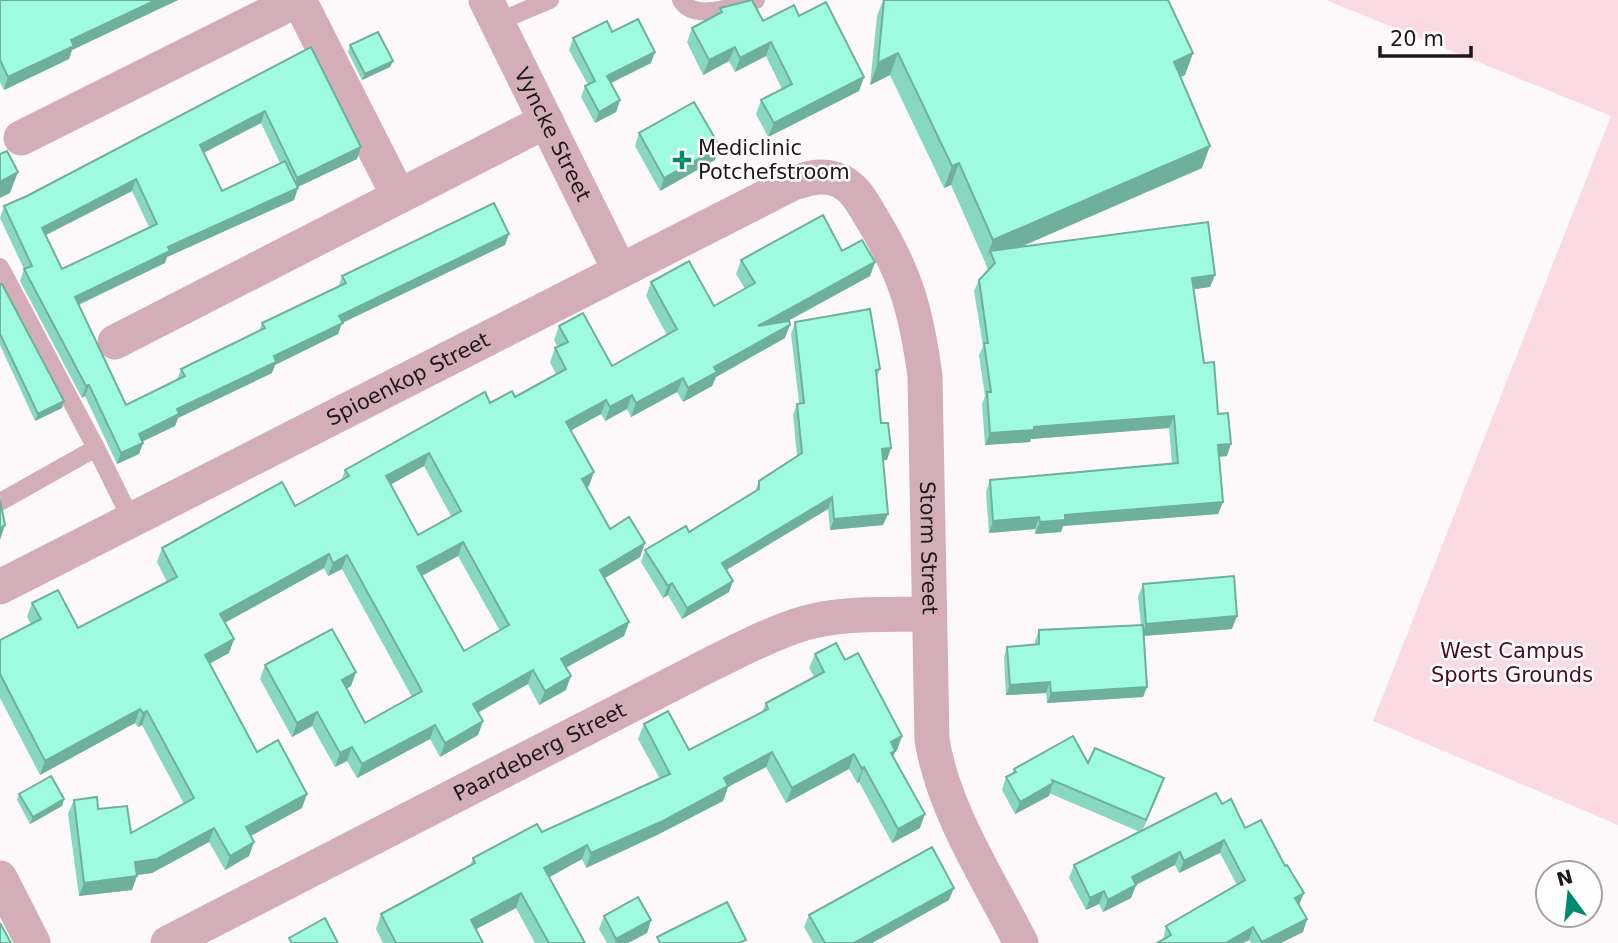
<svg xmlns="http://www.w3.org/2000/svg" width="1618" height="943" viewBox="0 0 1618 943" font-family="'DejaVu Sans',sans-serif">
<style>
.green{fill:#fadbe3}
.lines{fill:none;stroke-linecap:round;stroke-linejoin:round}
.service{stroke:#d3aeb8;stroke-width:18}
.minor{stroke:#d3aeb8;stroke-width:35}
.wall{fill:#88d8c1;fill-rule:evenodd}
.shaded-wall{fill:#6fb09d}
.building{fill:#9efbe0;stroke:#6fb09d;stroke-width:2;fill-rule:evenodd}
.poi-dot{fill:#008a71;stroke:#fff;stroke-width:2.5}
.labels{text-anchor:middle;stroke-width:5;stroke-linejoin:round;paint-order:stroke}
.street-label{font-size:21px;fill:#1f181a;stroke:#fff}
.poi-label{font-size:21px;fill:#1f181a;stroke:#fff;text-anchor:start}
.park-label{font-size:21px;fill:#4e0926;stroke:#fff}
</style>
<rect width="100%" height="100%" fill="#fdf9fa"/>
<path class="green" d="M 1326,0 L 1618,0 L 1618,825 L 1373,721 L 1611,116 Z"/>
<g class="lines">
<g class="service">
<path d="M 681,0 C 695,23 736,5 756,0"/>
<path d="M 497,22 L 550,0"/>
<path d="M 0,267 L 96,448 L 131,519"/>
<path d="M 0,502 L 96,448"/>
</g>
<g class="minor">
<path d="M 299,0 L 398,195"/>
<path id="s1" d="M 486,0 L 620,271"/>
<path d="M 21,138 L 297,0"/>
<path d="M 115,342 L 546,121"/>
<path id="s2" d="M 0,587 L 793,183 C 808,179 820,174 835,179 C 854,185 862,202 871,217 C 906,274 916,310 925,376 L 932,740 C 944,812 988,878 1021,943"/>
<path d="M 0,878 L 33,943"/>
<path id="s3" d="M 168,943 L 711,664 C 742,649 772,633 805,623 C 844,612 889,615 929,614"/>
</g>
</g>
<g class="wall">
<path d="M 0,0 L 178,0 L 72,50 L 69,59 L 4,90 L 0,82 Z"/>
<path d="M 883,0 L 1168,0 L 1193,53 L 1185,75 L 1181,77 L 1202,168 L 1019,247 L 1215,275 L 1210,287 L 1193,289 L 1204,363 L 1218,414 L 1227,456 L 1219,457 L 1223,502 L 1218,514 L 1063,526 L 1061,532 L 1035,534 L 1035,529 L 989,533 L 986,492 L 990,480 L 1172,464 L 1169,428 L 1031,439 L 1030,442 L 985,445 L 982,404 L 985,396 L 979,355 L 983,346 L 974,291 L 979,280 L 988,270 L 985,263 L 986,262 L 985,262 L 951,185 L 944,188 L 890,75 L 870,85 L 877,16 Z"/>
<path d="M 720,8 L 763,21 L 799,16 L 864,77 L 859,91 L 768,137 L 756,114 L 761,100 L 782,89 L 766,56 L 735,72 L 729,61 L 703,75 L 687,42 L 692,28 L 718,14 Z"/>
<path d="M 612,32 L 651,63 L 611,83 L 620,100 L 616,112 L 595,123 L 581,97 L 585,86 L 588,85 L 569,50 L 573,38 Z"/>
<path d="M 350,45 L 393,61 L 390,67 L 362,80 L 348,52 Z"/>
<path d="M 311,47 L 357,159 L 298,187 L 294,200 L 167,257 L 165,263 L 79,305 L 126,405 L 177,380 L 181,369 L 259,331 L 262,323 L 338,287 L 342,276 L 505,245 L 342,323 L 338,334 L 275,365 L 272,373 L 178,418 L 175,426 L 143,441 L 143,443 L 139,454 L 117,464 L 85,396 L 82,398 L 20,281 L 24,269 L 0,218 L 4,206 L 27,196 ZM 261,123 L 280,163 L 222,191 L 204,152 ZM 132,191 L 149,227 L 62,269 L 46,235 Z"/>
<path d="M 639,133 L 715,160 L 660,191 L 635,146 Z"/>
<path d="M 842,251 L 875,262 L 870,276 L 788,321 L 785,338 L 716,377 L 712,386 L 683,402 L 677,392 L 631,417 L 627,409 L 605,421 L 601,414 L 571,430 L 589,486 L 587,487 L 610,529 L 645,543 L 640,557 L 605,578 L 629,622 L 624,636 L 566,667 L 566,690 L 539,705 L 528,684 L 478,713 L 483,721 L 478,735 L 440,757 L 430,739 L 357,778 L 347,761 L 335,767 L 312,726 L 292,737 L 260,679 L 265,665 L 356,672 L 351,686 L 346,689 L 365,723 L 412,697 L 342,569 L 328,576 L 324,568 L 225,623 L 234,639 L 229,653 L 209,663 L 257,752 L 302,808 L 251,836 L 254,842 L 249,856 L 225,870 L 209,842 L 152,873 L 137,875 L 132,890 L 79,896 L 68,814 L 74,800 L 98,809 L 131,833 L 184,804 L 142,725 L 138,727 L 135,723 L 40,775 L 0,698 L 0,640 L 31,624 L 27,617 L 32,603 L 78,628 L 167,582 L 157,562 L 162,548 L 295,506 L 341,481 L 345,470 L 490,403 L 515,397 L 556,374 L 550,362 L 555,348 L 558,347 L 554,340 L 559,326 L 612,366 L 667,335 L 646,296 L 651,282 L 714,306 L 745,289 L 736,274 L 741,260 ZM 424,466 L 451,516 L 418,535 L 391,484 ZM 458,556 L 500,631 L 464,651 L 422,576 Z"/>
<path d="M 0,284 L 62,408 L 35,421 L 0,345 Z"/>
<path d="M 795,322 L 880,369 L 877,377 L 881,423 L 887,460 L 883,460 L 888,514 L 883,525 L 830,530 L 828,509 L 726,570 L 733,581 L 729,592 L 682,619 L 668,595 L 663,598 L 641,562 L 645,550 L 689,532 L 755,491 L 759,481 L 797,456 L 793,415 L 797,404 L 799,403 L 791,334 Z"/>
<path d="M 1143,584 L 1232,629 L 1144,636 L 1147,687 L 1143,697 L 1047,703 L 1046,693 L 1006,695 L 1004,657 L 1007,647 L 1035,645 L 1035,641 L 1039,630 L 1141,625 L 1138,597 Z"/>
<path d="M 815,654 L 845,660 L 902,736 L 897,750 L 895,752 L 893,756 L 920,828 L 892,843 L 859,782 L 857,783 L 849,769 L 786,803 L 766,767 L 728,787 L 723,801 L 657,835 L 586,868 L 582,859 L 549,877 L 585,943 L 535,943 L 516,908 L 476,929 L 483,943 L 383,943 L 376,929 L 381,914 L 470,866 L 473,858 L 542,832 L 660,779 L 638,739 L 644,724 L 689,750 L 762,712 L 766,703 L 814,677 L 809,668 Z"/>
<path d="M 1088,763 L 1164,778 L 1142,831 L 1222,804 L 1245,828 L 1299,906 L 1307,919 L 1303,932 L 1281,943 L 1251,943 L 1249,940 L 1243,943 L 1157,943 L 1163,940 L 1166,926 L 1237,885 L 1220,853 L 1179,873 L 1175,865 L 1136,885 L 1131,898 L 1103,912 L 1099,904 L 1086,910 L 1069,878 L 1074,865 L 1140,832 L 1049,793 L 1049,796 L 1015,814 L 1002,790 L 1006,777 L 1012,774 L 1014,769 Z"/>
<path d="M 19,794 L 64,799 L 62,806 L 30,824 L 17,800 Z"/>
<path d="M 949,900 L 872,943 L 813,943 L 804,927 L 809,915 Z"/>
<path d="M 604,916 L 651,920 L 647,933 L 628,943 L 607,943 L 599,929 Z"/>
</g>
<g class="shaded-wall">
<path d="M 156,0 L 178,0 L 72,50 L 69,59 L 4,90 L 8,77 L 71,40 Z"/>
<path d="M 771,42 L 766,56 L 735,72 L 740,58 Z"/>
<path d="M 735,47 L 729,61 L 703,75 L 709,60 Z"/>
<path d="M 655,52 L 651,63 L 603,87 L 607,76 Z"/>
<path d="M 898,53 L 890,75 L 870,85 L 878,63 Z"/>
<path d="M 1193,53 L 1185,75 L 1166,84 L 1174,62 Z"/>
<path d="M 393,61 L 390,67 L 362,80 L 365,74 Z"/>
<path d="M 864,77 L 859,91 L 768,137 L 774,123 Z"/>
<path d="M 620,100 L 616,112 L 595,123 L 599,112 Z"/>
<path d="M 265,111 L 261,123 L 196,157 L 200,145 Z"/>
<path d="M 1210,146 L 1202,168 L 993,259 L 990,251 L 985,262 L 993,240 Z"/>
<path d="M 361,147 L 357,159 L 293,189 L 297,178 Z"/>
<path d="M 720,147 L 715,160 L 660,191 L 664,178 Z"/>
<path d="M 959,163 L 951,185 L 944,188 L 952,166 Z"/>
<path d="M 18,172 L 10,193 L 0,198 L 0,182 Z"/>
<path d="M 136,179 L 132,191 L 38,239 L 42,228 Z"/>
<path d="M 298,188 L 294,200 L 167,257 L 165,263 L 71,308 L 75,297 L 168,247 Z"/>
<path d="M 509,234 L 505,245 L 342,323 L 338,334 L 275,365 L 272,373 L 178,418 L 175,426 L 135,445 L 139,434 L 177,409 L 274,356 L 339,316 Z"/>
<path d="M 875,262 L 870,276 L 753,340 L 758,326 Z"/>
<path d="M 1215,275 L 1210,287 L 1188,290 L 1192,278 Z"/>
<path d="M 790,325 L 785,338 L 716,377 L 712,386 L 683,402 L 688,388 L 714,367 Z"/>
<path d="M 683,378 L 677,392 L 631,417 L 636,403 Z"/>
<path d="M 89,385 L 85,396 L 82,398 L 86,386 Z"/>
<path d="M 632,395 L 627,409 L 605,421 L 610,407 Z"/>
<path d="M 606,400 L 601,414 L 561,436 L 566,422 Z"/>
<path d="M 64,401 L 62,408 L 35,421 L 38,414 Z"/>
<path d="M 1174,416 L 1169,428 L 1031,439 L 1030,442 L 985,445 L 990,433 L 1034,427 Z"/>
<path d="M 143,443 L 139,454 L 117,464 L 121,453 Z"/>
<path d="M 1231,444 L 1227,456 L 1214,457 L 1218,445 Z"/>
<path d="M 891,448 L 887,460 L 877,461 L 882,449 Z"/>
<path d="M 429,453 L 424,466 L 381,490 L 386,476 Z"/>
<path d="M 594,472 L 589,486 L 577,493 L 582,479 Z"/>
<path d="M 832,497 L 828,509 L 718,575 L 722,563 Z"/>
<path d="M 1223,502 L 1218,514 L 1063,526 L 1061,532 L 1035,534 L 1040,522 L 1065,515 Z"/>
<path d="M 888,514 L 883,525 L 830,530 L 834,519 Z"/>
<path d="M 1039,517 L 1035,529 L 989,533 L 993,521 Z"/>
<path d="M 5,525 L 0,540 L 0,528 Z"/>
<path d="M 463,542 L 458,556 L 412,581 L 417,567 Z"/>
<path d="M 645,543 L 640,557 L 595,584 L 600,570 Z"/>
<path d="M 329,554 L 324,568 L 215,628 L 220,614 Z"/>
<path d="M 347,555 L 342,569 L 328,576 L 333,563 Z"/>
<path d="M 733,581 L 729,592 L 682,619 L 687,608 Z"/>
<path d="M 672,583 L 668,595 L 663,598 L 668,586 Z"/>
<path d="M 1237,616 L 1232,629 L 1142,636 L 1146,624 Z"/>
<path d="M 629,622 L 624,636 L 556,673 L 561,659 Z"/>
<path d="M 234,639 L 229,653 L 200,669 L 205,655 Z"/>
<path d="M 533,670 L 528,684 L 468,718 L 473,704 Z"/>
<path d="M 356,672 L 351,686 L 337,694 L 342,680 Z"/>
<path d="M 571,676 L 566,690 L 539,705 L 545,691 Z"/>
<path d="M 1050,682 L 1046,693 L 1006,695 L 1010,685 Z"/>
<path d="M 1147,687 L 1143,697 L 1047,703 L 1051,693 Z"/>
<path d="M 140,709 L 135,723 L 40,775 L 45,761 Z"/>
<path d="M 147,711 L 142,725 L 138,727 L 143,713 Z"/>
<path d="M 317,712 L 312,726 L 292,737 L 297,723 Z"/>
<path d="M 483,721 L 478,735 L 440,757 L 445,743 Z"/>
<path d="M 435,725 L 430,739 L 357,778 L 362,764 Z"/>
<path d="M 902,736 L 897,750 L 895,752 L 890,765 L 891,742 Z"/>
<path d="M 352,747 L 347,761 L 335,767 L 340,753 Z"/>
<path d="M 772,752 L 766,767 L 728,787 L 723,801 L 657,835 L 586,868 L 591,853 L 724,778 Z"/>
<path d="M 854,754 L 849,769 L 786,803 L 792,788 Z"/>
<path d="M 864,767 L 859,782 L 857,783 L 862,769 Z"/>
<path d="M 1164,778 L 1160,790 L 1141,833 L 1146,820 Z"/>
<path d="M 1053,783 L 1049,796 L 1015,814 L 1020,802 Z"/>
<path d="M 307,794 L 302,808 L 241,841 L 246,827 Z"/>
<path d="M 64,799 L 62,806 L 30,824 L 33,817 Z"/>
<path d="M 925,814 L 920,828 L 892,843 L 898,829 Z"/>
<path d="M 214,828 L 209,842 L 152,873 L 130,876 L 135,862 Z"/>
<path d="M 1224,840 L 1220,853 L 1179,873 L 1184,861 Z"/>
<path d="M 254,842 L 249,856 L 225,870 L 230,856 Z"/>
<path d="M 587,845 L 582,859 L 539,883 L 544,868 Z"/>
<path d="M 1180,852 L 1175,865 L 1127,889 L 1132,877 Z"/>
<path d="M 137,876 L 132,890 L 79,896 L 84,883 Z"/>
<path d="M 1136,885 L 1131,898 L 1103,912 L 1108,900 Z"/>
<path d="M 954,888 L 949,900 L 872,943 L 854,943 Z"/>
<path d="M 1104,891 L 1099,904 L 1086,910 L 1090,898 Z"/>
<path d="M 521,893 L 516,908 L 465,935 L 471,920 Z"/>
<path d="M 1304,893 L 1299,905 L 1295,898 Z"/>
<path d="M 1307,919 L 1303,932 L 1281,943 L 1262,943 Z"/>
<path d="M 651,920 L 647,933 L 628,943 L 615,943 L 616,939 Z"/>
<path d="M 1253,927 L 1249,940 L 1243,943 L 1226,943 Z"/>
</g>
<g class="building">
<path d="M 0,0 L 156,0 L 71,40 L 74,46 L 8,77 L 0,60 Z"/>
<path d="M 752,0 L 763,21 L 794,5 L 799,16 L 826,2 L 864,77 L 774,123 L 761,100 L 792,84 L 771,42 L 740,58 L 735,47 L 709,60 L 692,28 L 722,12 L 720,8 Z"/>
<path d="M 884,0 L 1168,0 L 1193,53 L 1174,62 L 1210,146 L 993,240 L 959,163 L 952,166 L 898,53 L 878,63 Z"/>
<path d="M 638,19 L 655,52 L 607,76 L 620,100 L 599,112 L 585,86 L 595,81 L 573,38 L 607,21 L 612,32 Z"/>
<path d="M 378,32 L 393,61 L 365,74 L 350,45 Z"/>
<path d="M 311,47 L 361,147 L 297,178 L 265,111 L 200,145 L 222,191 L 285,161 L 298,188 L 168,247 L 170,251 L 75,297 L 126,405 L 185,376 L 181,369 L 265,328 L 262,323 L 346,283 L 342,276 L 494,203 L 509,234 L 339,316 L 343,323 L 274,356 L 276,362 L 177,409 L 179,414 L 139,434 L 143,443 L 121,453 L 89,385 L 86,386 L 24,269 L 32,266 L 4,206 L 27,196 ZM 136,179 L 157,224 L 62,269 L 42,228 Z"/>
<path d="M 694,102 L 720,147 L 664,178 L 639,133 Z"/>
<path d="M 7,151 L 18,172 L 0,182 L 0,154 Z"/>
<path d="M 823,215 L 842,251 L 862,240 L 875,262 L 758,326 L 789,321 L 790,325 L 714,367 L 717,372 L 688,388 L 683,378 L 636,403 L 632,395 L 610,407 L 606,400 L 566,422 L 594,472 L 582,479 L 610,529 L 629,517 L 645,543 L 600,570 L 629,622 L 561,659 L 571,676 L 545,691 L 533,670 L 473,704 L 483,721 L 445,743 L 435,725 L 362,764 L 352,747 L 340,753 L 317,712 L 297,723 L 265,665 L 332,629 L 356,672 L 342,680 L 365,723 L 422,691 L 347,555 L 333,563 L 329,554 L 220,614 L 234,639 L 205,655 L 257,752 L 278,740 L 307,794 L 246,827 L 254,842 L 230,856 L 214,828 L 157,859 L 135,862 L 137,876 L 84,883 L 74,800 L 97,797 L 98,809 L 127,806 L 131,833 L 194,798 L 147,711 L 143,713 L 140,709 L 45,761 L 0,674 L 0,640 L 41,619 L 32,603 L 58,590 L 78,628 L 177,577 L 162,548 L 282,482 L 295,506 L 349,476 L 345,470 L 485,392 L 490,403 L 512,391 L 515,397 L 566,369 L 555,348 L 568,342 L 559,326 L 583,313 L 612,366 L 677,329 L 651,282 L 689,261 L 714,306 L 755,283 L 741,260 ZM 429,453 L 461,511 L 418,535 L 386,476 ZM 463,542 L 509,625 L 464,651 L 417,567 Z"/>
<path d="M 1208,222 L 1215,275 L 1192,278 L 1204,363 L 1214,362 L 1218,414 L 1228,413 L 1231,444 L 1218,445 L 1223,502 L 1065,515 L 1065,520 L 1040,522 L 1039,517 L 993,521 L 990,480 L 1178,463 L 1174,416 L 1034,427 L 1034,430 L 990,433 L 987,392 L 991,392 L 984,343 L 988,343 L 979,280 L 995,263 L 990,251 Z"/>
<path d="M 0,284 L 2,284 L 64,401 L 38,414 L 0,334 Z"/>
<path d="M 870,309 L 880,369 L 876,370 L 881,423 L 888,423 L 891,448 L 882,449 L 888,514 L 834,519 L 832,497 L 722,563 L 733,581 L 687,608 L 672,583 L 668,586 L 645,550 L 686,526 L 689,532 L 759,489 L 759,481 L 802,453 L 797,404 L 804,403 L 795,322 Z"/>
<path d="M 0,500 L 5,525 L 0,528 Z"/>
<path d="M 1234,576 L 1237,616 L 1146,624 L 1143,584 Z"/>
<path d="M 1143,625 L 1147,687 L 1051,693 L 1050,682 L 1010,685 L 1007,647 L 1039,644 L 1039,630 Z"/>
<path d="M 836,643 L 845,660 L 858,653 L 902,736 L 891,742 L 895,751 L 891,753 L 925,814 L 898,829 L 864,767 L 862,769 L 854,754 L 792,788 L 772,752 L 724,778 L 728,786 L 663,821 L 591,853 L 587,845 L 544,868 L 585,943 L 549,943 L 521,893 L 471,920 L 483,943 L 396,943 L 381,914 L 475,863 L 473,858 L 537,824 L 542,832 L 670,774 L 644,724 L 668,711 L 689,750 L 768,709 L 766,703 L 824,672 L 815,654 Z"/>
<path d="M 1073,736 L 1088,763 L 1095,748 L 1164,778 L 1146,820 L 1052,780 L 1053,783 L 1020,802 L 1006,777 L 1016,772 L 1014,769 Z"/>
<path d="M 51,776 L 64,799 L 33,817 L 19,794 Z"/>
<path d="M 1216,793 L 1222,804 L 1231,799 L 1245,828 L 1261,820 L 1285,866 L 1287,865 L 1304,893 L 1295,898 L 1307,919 L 1262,942 L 1253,927 L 1226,943 L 1157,943 L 1171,935 L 1166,926 L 1245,880 L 1224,840 L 1184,861 L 1180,852 L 1132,877 L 1136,885 L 1108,900 L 1104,891 L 1090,898 L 1074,865 Z"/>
<path d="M 932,847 L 954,888 L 854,943 L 825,943 L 809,915 Z"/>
<path d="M 638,897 L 651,920 L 616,939 L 604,916 Z"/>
<path d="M 727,902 L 746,940 L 739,943 L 660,943 L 657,937 Z"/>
<path d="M 325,918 L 338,943 L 292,943 L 289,938 Z"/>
<path d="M 0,923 L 11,943 L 0,943 Z"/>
</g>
<path class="poi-dot" d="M678.5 149.5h7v7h7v7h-7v7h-7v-7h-7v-7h7z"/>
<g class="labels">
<g class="street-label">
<text dy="7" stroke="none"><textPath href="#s1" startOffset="150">Vyncke Street</textPath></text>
<text dy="7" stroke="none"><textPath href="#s2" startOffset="458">Spioenkop Street</textPath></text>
<text dy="7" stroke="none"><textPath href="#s2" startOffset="1328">Storm Street</textPath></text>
<text dy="7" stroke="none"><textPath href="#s3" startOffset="418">Paardeberg Street</textPath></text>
</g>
<g class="poi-label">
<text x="698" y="155">Mediclinic<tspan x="698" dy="24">Potchefstroom</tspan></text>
</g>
<g class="park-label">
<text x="1512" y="658">West Campus<tspan x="1512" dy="24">Sports Grounds</tspan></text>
</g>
</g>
<g transform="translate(1569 894) rotate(345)"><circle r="33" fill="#ffffff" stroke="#a5a3a3" stroke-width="2"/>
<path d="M0-5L12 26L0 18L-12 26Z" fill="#008a71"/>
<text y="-10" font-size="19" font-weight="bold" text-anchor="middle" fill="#1f181a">N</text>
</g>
<path d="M1380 46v10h91v-10" fill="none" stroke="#1f181a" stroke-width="3.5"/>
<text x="1390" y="46" font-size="21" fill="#1f181a" stroke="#ffffff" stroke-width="5" paint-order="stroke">20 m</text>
</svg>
